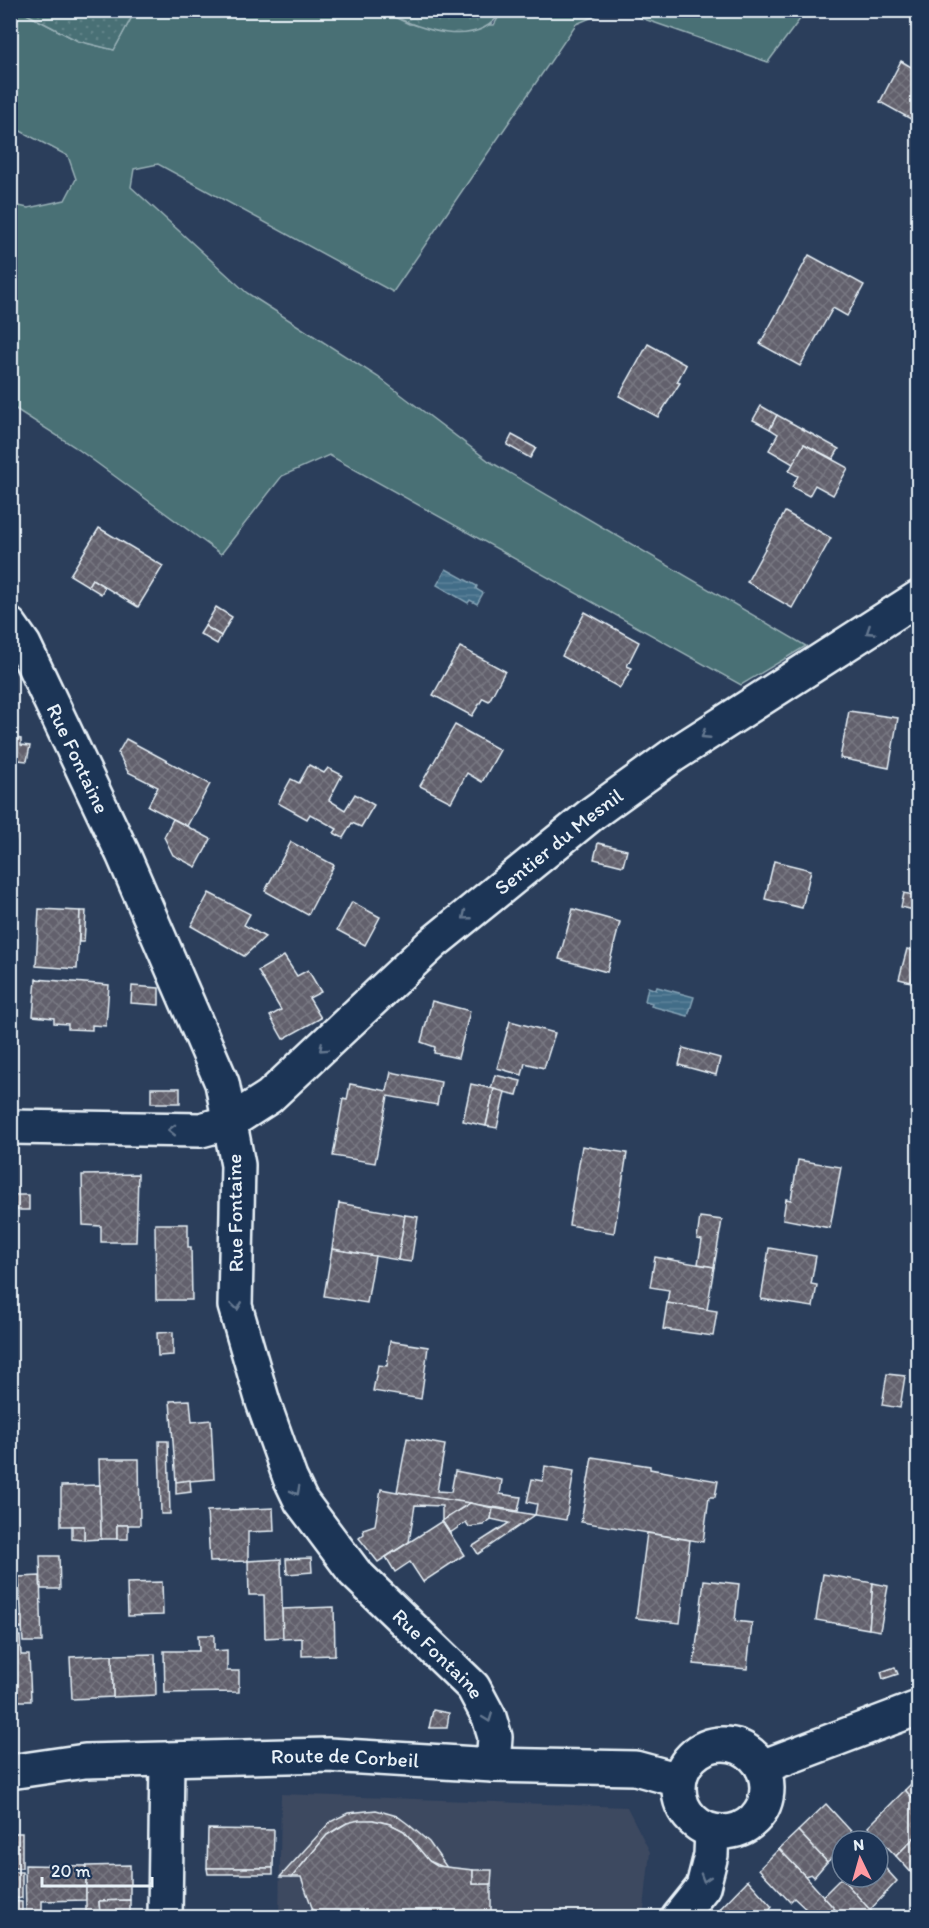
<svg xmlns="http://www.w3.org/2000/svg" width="929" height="1928" viewBox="0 0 929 1928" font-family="Itim,sans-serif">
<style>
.built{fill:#3c4860}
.green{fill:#486f74;stroke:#98b0b6;stroke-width:1.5}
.forest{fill:url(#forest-crowns);stroke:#98b0b6;stroke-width:1.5}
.garden{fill:url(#garden-dots);stroke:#98b0b6;stroke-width:1.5}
.water{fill:url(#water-rules);stroke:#84a2b5;stroke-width:1.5}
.building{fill:url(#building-cross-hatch);stroke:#e8f1f8;stroke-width:1.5}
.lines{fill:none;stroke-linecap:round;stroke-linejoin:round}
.minor-casing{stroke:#e8f1f8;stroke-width:38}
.major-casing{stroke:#e8f1f8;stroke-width:38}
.minor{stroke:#1d3557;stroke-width:33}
.major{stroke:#1d3557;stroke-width:33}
.oneway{stroke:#64778f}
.labels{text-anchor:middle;stroke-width:4.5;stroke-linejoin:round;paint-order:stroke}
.street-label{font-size:21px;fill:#e8f1f8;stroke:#1d3557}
</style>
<defs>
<pattern id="forest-crowns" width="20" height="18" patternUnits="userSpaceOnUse" patternTransform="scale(1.5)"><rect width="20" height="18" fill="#486f74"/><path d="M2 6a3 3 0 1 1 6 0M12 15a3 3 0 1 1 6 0" fill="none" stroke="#628489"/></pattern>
<pattern id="garden-dots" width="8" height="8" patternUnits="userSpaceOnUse" patternTransform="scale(1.5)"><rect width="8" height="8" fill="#486f74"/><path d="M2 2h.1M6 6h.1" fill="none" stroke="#628489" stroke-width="1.8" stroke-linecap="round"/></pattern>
<pattern id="water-rules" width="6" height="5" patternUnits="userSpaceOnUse" patternTransform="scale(1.5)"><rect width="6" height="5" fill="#426d88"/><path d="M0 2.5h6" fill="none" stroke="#5d829a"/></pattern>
<pattern id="building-cross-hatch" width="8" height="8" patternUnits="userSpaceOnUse" patternTransform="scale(1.5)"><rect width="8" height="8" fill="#62616c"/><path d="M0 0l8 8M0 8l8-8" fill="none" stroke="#787882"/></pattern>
</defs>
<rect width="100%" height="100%" fill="#2b3e5b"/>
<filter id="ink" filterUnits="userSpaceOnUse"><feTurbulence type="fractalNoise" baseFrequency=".0167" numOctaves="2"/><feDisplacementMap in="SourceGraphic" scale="12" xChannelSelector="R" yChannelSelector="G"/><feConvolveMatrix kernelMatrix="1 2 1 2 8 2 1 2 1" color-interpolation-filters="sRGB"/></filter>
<g filter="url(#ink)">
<path class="built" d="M 281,1794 L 627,1807 L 650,1852 L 644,1909 L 639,1917 L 279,1918 Z"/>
<g class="green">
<path d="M 11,11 L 21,11 L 78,41 L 114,50 L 135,11 L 382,11 L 409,24 L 494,25 L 502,11 L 607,11 L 576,24 L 393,292 L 158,164 L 134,169 L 131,187 L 247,293 L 378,377 L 489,461 L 806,646 L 741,685 L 329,455 L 282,476 L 221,554 L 75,447 L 11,406 L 10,204 L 28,208 L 65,200 L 76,179 L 68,156 L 11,126 Z"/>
<path d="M 621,11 L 806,11 L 768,62 Z"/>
</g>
<path class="forest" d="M 382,11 L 502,11 C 476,52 417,28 382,11 Z"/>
<path class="garden" d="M 21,11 L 135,11 L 114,50 L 78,41 Z"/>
<g class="water">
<path d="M 446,569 L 477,586 L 476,589 L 483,593 L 477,604 L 470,600 L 468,603 L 437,585 Z"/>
<path d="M 648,987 L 656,990 L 657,987 L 694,997 L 688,1016 L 651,1006 L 652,1003 L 645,1001 Z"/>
</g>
<g class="building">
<path d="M 901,61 L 918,71 L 918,123 L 880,102 Z"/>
<path d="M 809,255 L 864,285 L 847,316 L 833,308 L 800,366 L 760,344 Z"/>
<path d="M 648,344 L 686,365 L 677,382 L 680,383 L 658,417 L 619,396 Z"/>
<path d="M 761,406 L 777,415 L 770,429 L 753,420 Z"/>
<path d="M 777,415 L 839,449 L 833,459 L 804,444 L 793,464 L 769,450 L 778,434 L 770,429 Z"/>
<path d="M 512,435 L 536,448 L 530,458 L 507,445 Z"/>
<path d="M 804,444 L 848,468 L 833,495 L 815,485 L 809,496 L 792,487 L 798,476 L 789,471 Z"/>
<path d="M 10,452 L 19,458 L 10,469 Z"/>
<path d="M 785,512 L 831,538 L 792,608 L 747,582 Z"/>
<path d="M 99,528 L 163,566 L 138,607 L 92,579 L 88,586 L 70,575 Z"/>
<path d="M 92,579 L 105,587 L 101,594 L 88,586 Z"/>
<path d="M 216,607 L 232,617 L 221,636 L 205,626 Z"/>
<path d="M 585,612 L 639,642 L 627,666 L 632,668 L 620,688 L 562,656 Z"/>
<path d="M 205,626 L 221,636 L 217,644 L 200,634 Z"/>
<path d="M 460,647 L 505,671 L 489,701 L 483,698 L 472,716 L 433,695 Z"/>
<path d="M 849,711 L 898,718 L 889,768 L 840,758 Z"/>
<path d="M 455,725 L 500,750 L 482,782 L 467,773 L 451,802 L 420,786 Z"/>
<path d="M 10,737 L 21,739 L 21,745 L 30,746 L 27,761 L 18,760 L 14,799 L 10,798 Z"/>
<path d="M 126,739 L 210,784 L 187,826 L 148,806 L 158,787 L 128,772 L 118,753 Z"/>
<path d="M 309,765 L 324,773 L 328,768 L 342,775 L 329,800 L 345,810 L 355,794 L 374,805 L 361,827 L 352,823 L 343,838 L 334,833 L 337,829 L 310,814 L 307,819 L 278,803 L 291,779 L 299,783 Z"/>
<path d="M 10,819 L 17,820 L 13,852 L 10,852 Z"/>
<path d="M 173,819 L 211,839 L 196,867 L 173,855 L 164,837 Z"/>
<path d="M 291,842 L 334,865 L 308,915 L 265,891 Z"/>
<path d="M 598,843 L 627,850 L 623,866 L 594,859 Z"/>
<path d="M 774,861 L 811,870 L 802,908 L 765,899 Z"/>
<path d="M 209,893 L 250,914 L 244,925 L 265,937 L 244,956 L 191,926 Z"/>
<path d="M 904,893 L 918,896 L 918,911 L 901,907 Z"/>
<path d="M 352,902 L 380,917 L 365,945 L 337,930 Z"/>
<path d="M 39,909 L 80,911 L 77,969 L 36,966 Z"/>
<path d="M 573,909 L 620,922 L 607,972 L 559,959 Z"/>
<path d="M 80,911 L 86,911 L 84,942 L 79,942 Z"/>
<path d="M 907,949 L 918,952 L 911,982 L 899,979 Z"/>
<path d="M 284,956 L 297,976 L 308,970 L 321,992 L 309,998 L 321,1018 L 283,1039 L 270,1016 L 281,1010 L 258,971 Z"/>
<path d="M 36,979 L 109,985 L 106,1026 L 92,1025 L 92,1030 L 68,1029 L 68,1024 L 54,1023 L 54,1018 L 33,1016 Z"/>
<path d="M 132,986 L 159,988 L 159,1005 L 131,1003 Z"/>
<path d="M 432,1001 L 470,1011 L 458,1058 L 434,1053 L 435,1047 L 421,1042 Z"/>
<path d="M 510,1021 L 555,1033 L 544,1068 L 525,1063 L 522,1075 L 497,1068 Z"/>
<path d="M 683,1048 L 720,1058 L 716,1075 L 679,1065 Z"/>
<path d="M 391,1072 L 441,1082 L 437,1105 L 388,1096 L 375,1163 L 333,1156 L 343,1099 L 347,1100 L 350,1084 L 387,1091 Z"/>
<path d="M 495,1075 L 521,1081 L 517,1095 L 491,1089 Z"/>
<path d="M 471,1084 L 494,1089 L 486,1126 L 463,1121 Z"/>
<rect x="151" y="1088" width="29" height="15"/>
<path d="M 494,1089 L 505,1092 L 497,1128 L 486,1126 Z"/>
<path d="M 582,1146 L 627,1153 L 614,1233 L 569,1225 Z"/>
<path d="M 798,1160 L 841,1167 L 830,1228 L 783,1219 L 786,1199 L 791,1200 Z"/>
<path d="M 138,1174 L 136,1242 L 101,1242 L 101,1226 L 83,1225 L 82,1175 Z"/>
<rect x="10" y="1195" width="19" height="15"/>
<path d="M 339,1203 L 405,1215 L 398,1260 L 332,1249 Z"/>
<path d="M 405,1215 L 418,1217 L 411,1262 L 398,1260 Z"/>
<path d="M 700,1217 L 722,1220 L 714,1267 L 698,1264 L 702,1240 L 697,1239 Z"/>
<path d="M 155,1224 L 188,1224 L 188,1247 L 191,1247 L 192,1300 L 156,1300 Z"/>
<path d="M 769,1248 L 816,1256 L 811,1284 L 817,1285 L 813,1307 L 761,1299 Z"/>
<path d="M 332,1249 L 375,1256 L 367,1303 L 324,1296 Z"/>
<path d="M 655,1257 L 714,1267 L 707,1310 L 667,1303 L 669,1290 L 650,1287 Z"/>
<path d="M 667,1303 L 717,1311 L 713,1336 L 663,1329 Z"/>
<path d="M 173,1332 L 173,1355 L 158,1356 L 157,1333 Z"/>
<path d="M 390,1341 L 428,1347 L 421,1399 L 373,1391 L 378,1365 L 387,1366 Z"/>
<path d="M 887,1374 L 905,1376 L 900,1408 L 882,1405 Z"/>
<path d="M 190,1400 L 192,1422 L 211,1420 L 214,1479 L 176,1482 L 170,1401 Z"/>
<path d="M 407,1438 L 445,1445 L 437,1491 L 451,1492 L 455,1471 L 502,1480 L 500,1494 L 521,1497 L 518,1511 L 397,1492 Z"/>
<path d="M 159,1441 L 168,1441 L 170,1514 L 161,1514 Z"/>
<path d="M 592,1457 L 650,1466 L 650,1469 L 718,1481 L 715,1497 L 709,1497 L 703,1542 L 581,1522 Z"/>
<path d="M 99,1459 L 139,1459 L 140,1525 L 117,1525 L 117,1539 L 101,1539 Z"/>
<path d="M 545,1466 L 574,1471 L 566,1520 L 535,1515 L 537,1504 L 527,1502 L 532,1479 L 543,1481 Z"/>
<path d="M 190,1480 L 191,1492 L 176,1494 L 176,1482 Z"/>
<path d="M 100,1485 L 101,1539 L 84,1540 L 84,1526 L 61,1526 L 61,1486 Z"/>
<path d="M 381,1489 L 397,1492 L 470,1503 L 442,1521 L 442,1506 L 415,1505 L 409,1542 L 378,1562 L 359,1538 L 364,1534 L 363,1529 L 375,1525 Z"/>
<path d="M 470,1503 L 493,1508 L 491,1519 L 483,1525 L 469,1527 L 466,1522 L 450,1533 L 442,1521 Z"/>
<path d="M 273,1508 L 274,1531 L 248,1532 L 248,1561 L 210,1562 L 207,1511 Z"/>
<path d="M 493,1508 L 535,1515 L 478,1554 L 473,1546 L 509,1523 L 491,1519 Z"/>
<path d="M 442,1521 L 464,1555 L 423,1582 L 410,1562 L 395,1572 L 386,1557 Z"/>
<rect x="117" y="1525" width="11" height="14"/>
<path d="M 72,1526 L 84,1526 L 84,1540 L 72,1539 Z"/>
<path d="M 647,1533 L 690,1540 L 680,1623 L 636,1618 Z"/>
<path d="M 40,1556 L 59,1556 L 60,1589 L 41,1589 Z"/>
<path d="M 311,1558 L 312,1572 L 287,1574 L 286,1559 Z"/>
<path d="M 281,1559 L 283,1637 L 265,1638 L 264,1595 L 249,1595 L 248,1561 Z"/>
<path d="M 823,1574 L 873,1583 L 869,1629 L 816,1620 Z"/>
<path d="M 40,1576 L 42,1642 L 23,1642 L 19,1577 Z"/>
<path d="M 704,1580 L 739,1584 L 735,1621 L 752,1623 L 747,1669 L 694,1664 Z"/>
<path d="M 162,1582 L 163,1615 L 128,1616 L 127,1583 Z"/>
<path d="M 873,1583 L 888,1586 L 880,1631 L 869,1629 Z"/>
<path d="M 334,1607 L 335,1655 L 302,1656 L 302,1638 L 283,1639 L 282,1609 Z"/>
<path d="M 12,1617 L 22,1617 L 22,1628 L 13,1628 Z"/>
<path d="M 198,1635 L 214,1635 L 214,1651 L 227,1650 L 227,1671 L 239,1671 L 239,1692 L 165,1693 L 164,1651 L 199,1651 Z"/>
<path d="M 10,1636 L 20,1636 L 21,1655 L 29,1655 L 31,1701 L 10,1701 Z"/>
<path d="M 155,1654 L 156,1695 L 113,1697 L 112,1655 Z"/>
<path d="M 112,1655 L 113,1697 L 72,1699 L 70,1657 Z"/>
<path d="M 895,1667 L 898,1674 L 883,1679 L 881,1672 Z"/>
<path d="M 433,1710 L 449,1713 L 447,1728 L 429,1728 Z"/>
<path d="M 918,1777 L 918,1804 L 905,1790 Z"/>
<path d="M 905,1790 L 918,1804 L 918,1834 L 896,1856 L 868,1827 Z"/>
<path d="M 826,1804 L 860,1841 L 842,1841 L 842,1849 L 827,1862 L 798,1831 Z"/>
<path d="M 376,1810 L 397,1816 L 408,1824 L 429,1842 L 448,1869 L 429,1861 L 404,1831 L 390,1824 L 373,1820 L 347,1823 L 338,1828 L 327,1835 L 292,1877 L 280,1877 L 330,1822 L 348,1813 Z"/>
<path d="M 359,1820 L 373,1820 L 390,1824 L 404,1831 L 429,1861 L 437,1866 L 473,1870 L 473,1884 L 491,1884 L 491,1918 L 322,1918 L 322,1913 L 314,1913 L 301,1877 L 292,1877 L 327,1835 L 347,1823 Z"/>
<path d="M 208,1829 L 274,1830 L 273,1868 L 207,1868 Z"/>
<path d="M 798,1831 L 827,1862 L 814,1877 L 811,1874 L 805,1876 L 779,1849 Z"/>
<rect x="10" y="1833" width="12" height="35"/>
<path d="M 918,1834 L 918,1880 L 896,1856 Z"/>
<path d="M 779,1849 L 805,1876 L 843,1918 L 802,1918 L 808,1911 L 794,1898 L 790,1902 L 759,1869 Z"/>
<path d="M 878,1860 L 897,1881 L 870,1910 L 841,1878 L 878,1877 Z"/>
<path d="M 25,1865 L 86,1866 L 86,1900 L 42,1901 L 42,1915 L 26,1915 Z"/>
<path d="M 130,1865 L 130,1900 L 99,1901 L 100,1913 L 86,1913 L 86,1866 Z"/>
<path d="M 207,1868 L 273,1868 L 273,1874 L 208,1874 Z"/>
<path d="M 473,1870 L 492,1870 L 491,1884 L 473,1884 Z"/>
<path d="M 10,1872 L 22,1872 L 22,1898 L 10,1899 Z"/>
<path d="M 841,1878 L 873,1913 L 879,1918 L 843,1918 L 823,1896 Z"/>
<path d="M 748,1880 L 772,1907 L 764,1918 L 713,1916 Z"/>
<path d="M 130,1900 L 130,1913 L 100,1913 L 99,1901 Z"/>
<path d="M 10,1901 L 22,1902 L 22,1918 L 10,1918 Z"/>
<path d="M 918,1902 L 918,1918 L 907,1918 L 906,1916 Z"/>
</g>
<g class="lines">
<defs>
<g id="minor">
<path id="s1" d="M 10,625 L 24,645 L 123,854 L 222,1083 L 238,1165 L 235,1306 L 263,1402 L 290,1478 L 301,1501 L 355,1573 L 473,1687 L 489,1717 L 495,1737 L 493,1765"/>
<path id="s2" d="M 10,1127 L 201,1130 L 230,1122 L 269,1097 L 433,943 L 593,813 L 672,756 L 918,598"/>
<path d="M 165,1918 L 167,1760"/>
<path d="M 678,1918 L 703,1887 L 711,1855 L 712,1831"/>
</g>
<g id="major">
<circle cx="723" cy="1788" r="44"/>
<path d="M 762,1767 L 918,1708"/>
<path id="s3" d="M 10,1772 L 85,1761 L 328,1755 L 493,1765 L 635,1768 L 679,1780"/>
</g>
</defs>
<use href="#minor" class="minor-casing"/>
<use href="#major" class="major-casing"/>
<use href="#minor" class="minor"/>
<use href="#major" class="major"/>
</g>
<defs><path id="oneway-chevron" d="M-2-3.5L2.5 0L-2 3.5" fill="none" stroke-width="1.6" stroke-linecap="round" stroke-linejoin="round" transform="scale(1.5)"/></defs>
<g class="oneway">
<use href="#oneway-chevron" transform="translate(870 631) rotate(147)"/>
<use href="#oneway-chevron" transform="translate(705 735) rotate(147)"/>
<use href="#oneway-chevron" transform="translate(466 916) rotate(141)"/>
<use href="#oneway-chevron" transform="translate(323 1048) rotate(138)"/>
<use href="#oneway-chevron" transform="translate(172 1130) rotate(-179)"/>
<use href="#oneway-chevron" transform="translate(237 1306) rotate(82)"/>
<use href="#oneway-chevron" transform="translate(296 1491) rotate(62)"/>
<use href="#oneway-chevron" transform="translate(488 1718) rotate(69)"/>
<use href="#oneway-chevron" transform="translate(705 1878) rotate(107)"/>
</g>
</g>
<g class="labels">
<g class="street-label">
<text dy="7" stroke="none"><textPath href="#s1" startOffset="150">Rue Fontaine</textPath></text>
<text dy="7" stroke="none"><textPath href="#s2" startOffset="654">Sentier du Mesnil</textPath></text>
<text transform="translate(235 1213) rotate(-91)" y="7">Rue Fontaine</text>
<text dy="7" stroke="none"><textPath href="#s1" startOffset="1142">Rue Fontaine</textPath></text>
<text dy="7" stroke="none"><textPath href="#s3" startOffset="336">Route de Corbeil</textPath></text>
</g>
</g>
<rect width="929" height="1928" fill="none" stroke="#1d3557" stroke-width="36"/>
<rect x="18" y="18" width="893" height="1892" fill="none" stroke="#e8f1f8" stroke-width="2" filter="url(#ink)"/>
<g transform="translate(860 1859) rotate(355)"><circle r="28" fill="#1d3557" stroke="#6e8097" stroke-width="1.5"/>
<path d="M0-4.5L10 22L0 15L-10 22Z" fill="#ff9aa2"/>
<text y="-9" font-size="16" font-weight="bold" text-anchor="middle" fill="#e8f1f8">N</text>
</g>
<path d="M42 1877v9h110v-9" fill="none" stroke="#e8f1f8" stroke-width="3"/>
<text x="51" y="1877" font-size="18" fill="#e8f1f8" stroke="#1d3557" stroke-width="4.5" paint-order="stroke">20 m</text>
</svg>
